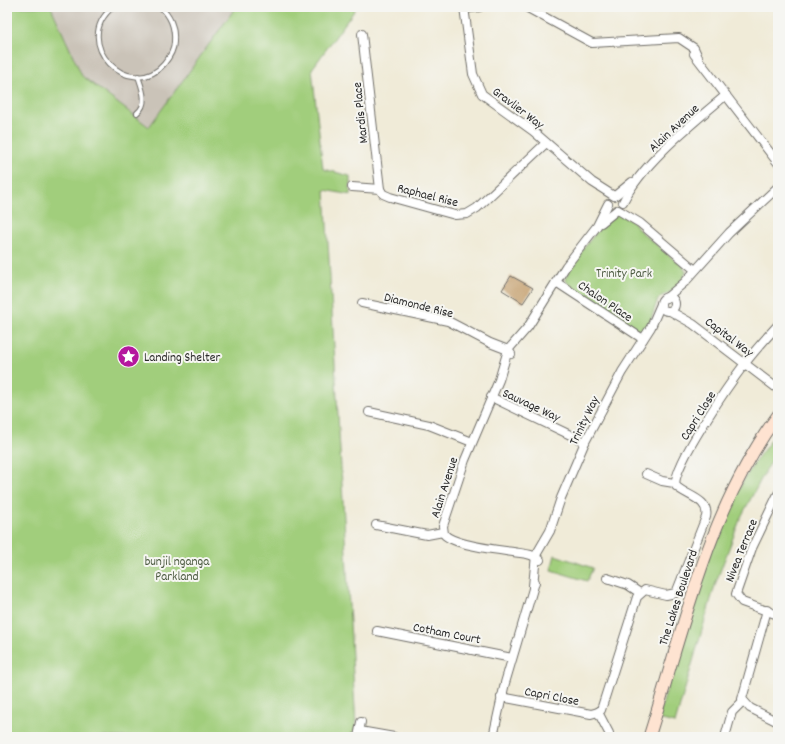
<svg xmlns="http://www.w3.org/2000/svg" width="785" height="744" viewBox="0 0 785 744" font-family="Dekko,sans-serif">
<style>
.industrial{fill:#cac3b8}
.green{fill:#a1ce7b;stroke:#667c53}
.building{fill:#c6a272}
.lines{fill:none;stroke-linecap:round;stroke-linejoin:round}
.lane-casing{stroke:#706e68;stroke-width:6}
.street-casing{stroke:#706e68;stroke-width:10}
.secondary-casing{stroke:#706e68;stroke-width:13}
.lane{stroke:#fff;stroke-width:4}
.street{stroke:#fff;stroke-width:8}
.secondary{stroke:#fee3d1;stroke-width:11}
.labels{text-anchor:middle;stroke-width:4;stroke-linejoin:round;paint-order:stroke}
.street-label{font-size:13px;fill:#2b2b2b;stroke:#f6f6f2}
.park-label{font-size:13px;fill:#4e5c43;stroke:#f6f6f2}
.poi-label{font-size:13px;fill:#2b2b2b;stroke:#f6f6f2;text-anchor:start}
</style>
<rect width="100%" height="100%" fill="#f6f6f2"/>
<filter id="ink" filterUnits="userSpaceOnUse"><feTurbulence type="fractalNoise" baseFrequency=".025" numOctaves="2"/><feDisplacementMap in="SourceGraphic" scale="8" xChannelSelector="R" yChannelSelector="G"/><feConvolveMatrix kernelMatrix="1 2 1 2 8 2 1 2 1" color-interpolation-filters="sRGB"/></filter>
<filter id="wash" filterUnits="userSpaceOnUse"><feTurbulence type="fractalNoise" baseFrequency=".012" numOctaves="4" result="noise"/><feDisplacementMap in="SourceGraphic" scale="16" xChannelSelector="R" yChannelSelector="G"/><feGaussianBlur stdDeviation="0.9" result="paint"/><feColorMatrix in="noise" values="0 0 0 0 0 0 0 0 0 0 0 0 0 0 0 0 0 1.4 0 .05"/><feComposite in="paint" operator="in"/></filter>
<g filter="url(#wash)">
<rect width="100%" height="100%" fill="#f0ebd8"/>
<path class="industrial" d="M 51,7 L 236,7 L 149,128 L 82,76 Z"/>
<g class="green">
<path d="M 7,7 L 51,7 L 82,76 L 149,127 L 236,7 L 357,7 L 312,69 L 323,169 L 350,176 L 350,195 L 325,190 L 356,726 L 353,737 L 7,737 Z"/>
<path d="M 618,214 L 635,223 L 638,229 L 677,262 L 680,262 L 686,271 C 685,278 675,289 669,293 C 666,294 663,295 660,297 C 652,306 653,336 634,329 L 569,285 L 566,281 C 565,271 596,231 605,223 C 609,220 614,217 618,214 Z"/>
<path d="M 778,431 L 778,452 L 766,470 L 741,517 L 716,582 L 675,723 L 658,719 C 684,634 705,540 753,465 C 760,453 770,442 778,431 Z"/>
<path d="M 555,555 L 593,568 L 587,581 L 551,570 Z"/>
</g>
<g id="blocks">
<path class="building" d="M 511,276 L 533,288 L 523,303 L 502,290 Z"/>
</g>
</g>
<g filter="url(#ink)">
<use href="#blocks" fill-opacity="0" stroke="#706e68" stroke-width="1"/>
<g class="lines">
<defs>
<g id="lane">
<path d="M 113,7 C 69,43 131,103 164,64 C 169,58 174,51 174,42 C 175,28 171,16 160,7"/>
<path d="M 137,113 C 149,104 142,88 138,76"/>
</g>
<g id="street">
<path d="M 464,7 L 473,74 L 482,94 L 533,131 L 592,182 L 614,196"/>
<path d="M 526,7 L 592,43 L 679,38 L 694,48 L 698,57"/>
<path d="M 464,9 L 480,7"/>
<path d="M 362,34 L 380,189"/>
<path d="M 694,54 L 778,163"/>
<path d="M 352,187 L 380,189 L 383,194 L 390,197 L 455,215 L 467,214 L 477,208 L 546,143"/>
<path d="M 616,195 L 632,182"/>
<path d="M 623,202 C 643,162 693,123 726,95"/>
<path d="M 618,210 L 640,223 L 695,270"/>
<path d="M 601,223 L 617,210"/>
<path d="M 556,282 L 643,339"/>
<circle cx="668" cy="304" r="7"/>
<path d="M 666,298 L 685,282 L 729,233 L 778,187"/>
<path d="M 362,303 L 448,321 L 490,343 L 508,350 L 511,354"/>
<path d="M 670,311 L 693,324 L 778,389"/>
<path d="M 491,397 L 585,442"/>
<path d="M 369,412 L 429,425 L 472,442"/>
<path d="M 646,474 L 662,481 L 674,483"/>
<path d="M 778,494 L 752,548 L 736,594 L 742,602 L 778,615"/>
<path d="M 376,525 L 427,535 L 443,532"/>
<path d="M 540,560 C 531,553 524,554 513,552 C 498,550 453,545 444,534 L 443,526 L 465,460 L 499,380 L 508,350 L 528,327 L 566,266 L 597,226 L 608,204"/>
<path d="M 607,578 L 628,585 L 640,593"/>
<path d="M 533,586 L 536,555 L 550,531 L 561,498 L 585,442 L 622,372 L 651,327 L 661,304"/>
<path d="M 767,610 L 742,699 L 750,708 L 778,722"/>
<path d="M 377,631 L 512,658"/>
<path d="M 501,697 L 591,714 L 598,712 L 601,710 L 637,597 L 645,590 L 666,595 L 676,593 L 706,517 C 710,499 686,496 676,486 C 669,470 733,379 746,362 C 756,349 767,337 778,325"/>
<path d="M 598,712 L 609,733"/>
<path d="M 360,731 L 394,737"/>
<path d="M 358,737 L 361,722"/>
<path d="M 493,737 L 505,683 L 535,582"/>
<path d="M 725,737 L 732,712 L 742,702"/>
</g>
<path id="secondary" d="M 649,737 C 684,627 708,510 778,415"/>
</defs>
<use href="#lane" class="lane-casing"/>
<use href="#street" class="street-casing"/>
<use href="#secondary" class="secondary-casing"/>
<use href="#lane" class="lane"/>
<use href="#street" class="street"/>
<use href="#secondary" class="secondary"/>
</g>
</g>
<defs>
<symbol id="sight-disc" viewBox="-11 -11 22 22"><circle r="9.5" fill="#b5179e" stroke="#f6f6f2"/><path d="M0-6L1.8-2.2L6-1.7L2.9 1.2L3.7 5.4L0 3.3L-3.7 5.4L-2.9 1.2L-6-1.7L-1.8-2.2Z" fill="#fff"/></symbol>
</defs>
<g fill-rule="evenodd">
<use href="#sight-disc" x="116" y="344" width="25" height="25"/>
</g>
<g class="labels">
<g class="street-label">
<text transform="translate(519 107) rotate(37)" y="5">Gravlier Way</text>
<text transform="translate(359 113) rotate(-96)" y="5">Mardis Place</text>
<text transform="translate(673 127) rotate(-43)" y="5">Alain Avenue</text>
<text transform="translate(428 194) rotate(14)" y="5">Raphael Rise</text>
<text transform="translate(606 300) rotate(34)" y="5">Chalon Place</text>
<text transform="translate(419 304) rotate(14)" y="5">Diamonde Rise</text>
<text transform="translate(730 336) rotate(37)" y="5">Capital Way</text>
<text transform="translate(532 404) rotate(25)" y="5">Sauvage Way</text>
<text transform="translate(697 415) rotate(-58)" y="5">Capri Close</text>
<text transform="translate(583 420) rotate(-64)" y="5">Trinity Way</text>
<text transform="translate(443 487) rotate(-72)" y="5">Alain Avenue</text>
<text transform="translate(740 550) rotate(-68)" y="5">Nivea Terrace</text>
<text transform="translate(677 597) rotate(-72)" y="5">The Lakes Boulevard</text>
<text transform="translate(447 632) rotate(11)" y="5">Cotham Court</text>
<text transform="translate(552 695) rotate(11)" y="5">Capri Close</text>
</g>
<g class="park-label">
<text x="624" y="277">Trinity Park</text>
<text x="177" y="565">bunjil nganga<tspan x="177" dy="15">Parkland</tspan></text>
</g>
<g class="poi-label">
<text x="144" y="361">Landing Shelter</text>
</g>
</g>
<rect width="785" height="744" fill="none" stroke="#f6f6f2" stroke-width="24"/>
</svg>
